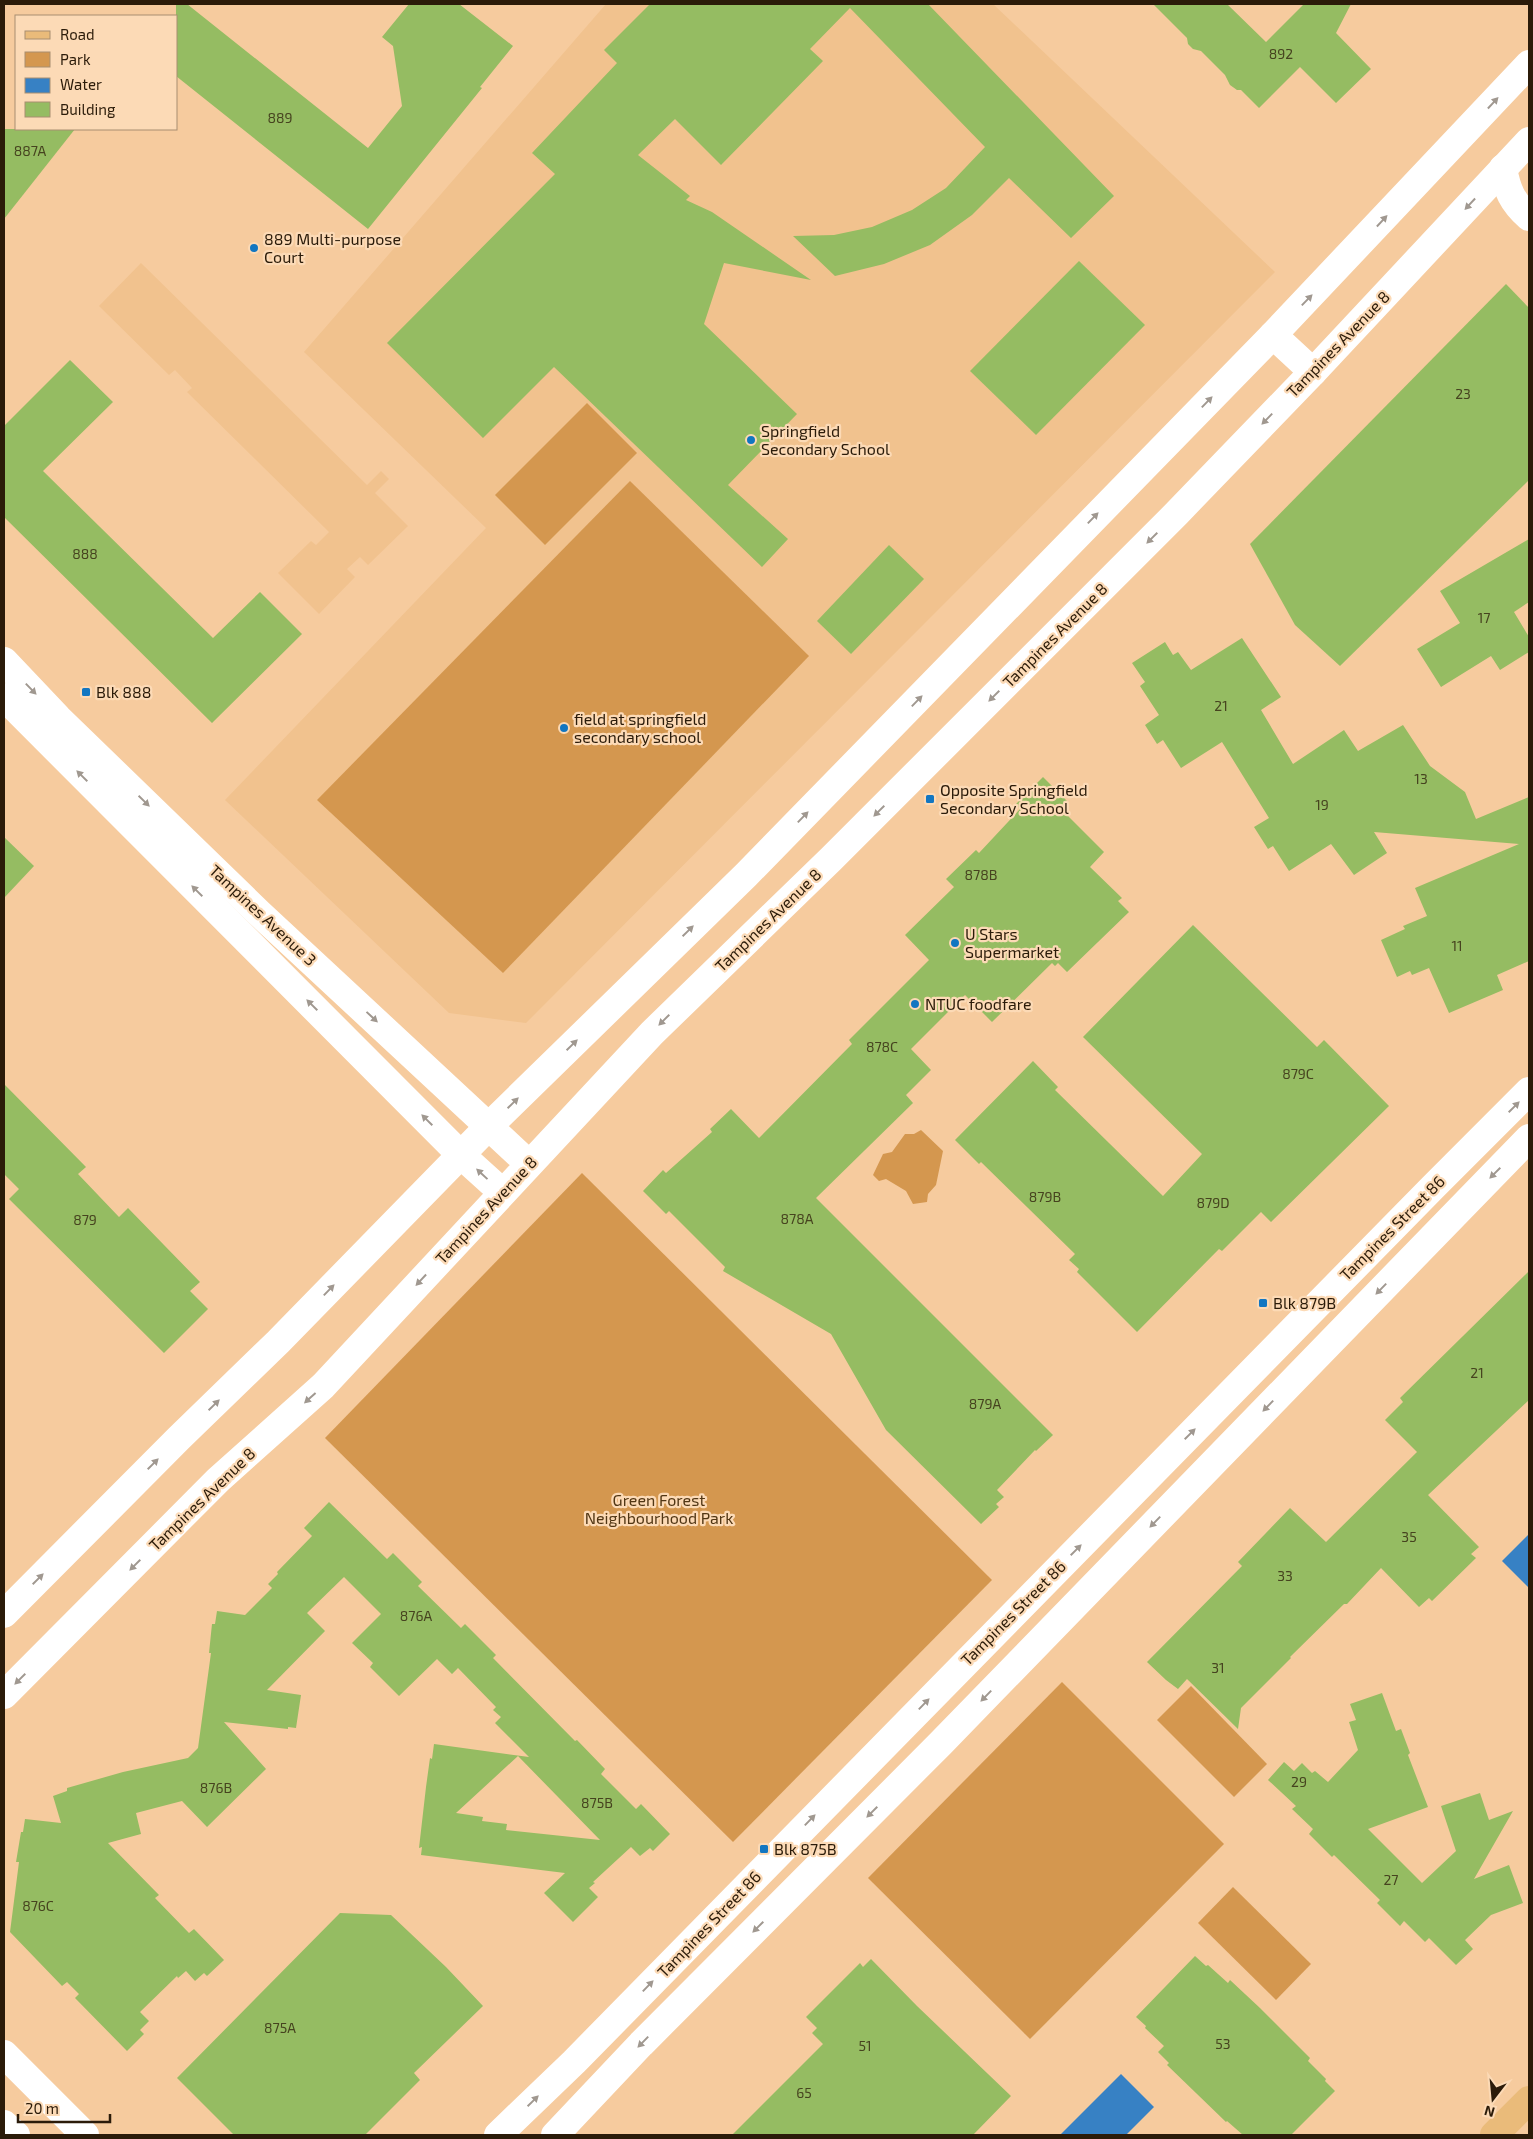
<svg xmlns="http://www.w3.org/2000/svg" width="1533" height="2139" viewBox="0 0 1533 2139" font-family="'Exo 2',sans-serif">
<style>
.built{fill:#f1c28e}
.green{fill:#d4974f}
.water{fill:#3781c4}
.building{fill:#95bc62;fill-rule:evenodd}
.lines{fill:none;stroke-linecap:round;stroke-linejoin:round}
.minor{stroke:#fff;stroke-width:28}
.major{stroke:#eabb7a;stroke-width:28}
.oneway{fill:#a09890}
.poi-dot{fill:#1276c1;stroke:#fcdab6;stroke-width:2}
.labels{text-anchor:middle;stroke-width:4.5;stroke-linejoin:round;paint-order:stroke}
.number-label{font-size:14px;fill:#46431f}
.poi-label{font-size:16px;fill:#2b1b09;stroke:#fcdab6;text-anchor:start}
.street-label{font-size:16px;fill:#2b1b09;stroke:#fcdab6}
.park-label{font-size:16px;fill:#513614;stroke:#fcdab6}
</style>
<rect width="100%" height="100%" fill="#f6cb9e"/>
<g class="built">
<path d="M 606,4 L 993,4 L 1275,272 L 526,1023 L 449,1013 L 225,800 L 486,528 L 304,352 Z"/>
<path d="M 141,263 L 367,485 L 381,471 L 389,479 L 375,493 L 408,526 L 368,565 L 360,557 L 347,569 L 355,577 L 319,614 L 278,573 L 311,541 L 316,545 L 329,532 L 187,392 L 192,388 L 175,370 L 169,375 L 99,306 Z"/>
</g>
<g class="green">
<path d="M 587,403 L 637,453 L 545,545 L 495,495 Z"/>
<path d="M 630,481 L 809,656 L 503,973 L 317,800 Z"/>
<path d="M 921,1130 L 943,1151 L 936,1185 L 928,1194 L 927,1202 L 913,1204 L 906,1191 L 886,1179 L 879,1181 L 873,1175 L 883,1154 L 892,1152 L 905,1134 L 914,1134 Z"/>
<path d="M 582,1173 L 992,1580 L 733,1842 L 325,1438 Z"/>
<path d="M 1062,1682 L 1224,1844 L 1030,2039 L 868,1878 Z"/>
<path d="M 1191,1686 L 1267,1764 L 1234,1797 L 1157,1720 Z"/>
<path d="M 1233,1887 L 1311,1964 L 1276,2000 L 1198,1923 Z"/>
</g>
<g class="water">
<path d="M 1529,1534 L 1529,1588 L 1502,1561 Z"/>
<path d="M 1121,2074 L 1154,2107 L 1126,2135 L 1060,2135 Z"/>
</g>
<g class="building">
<path d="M 176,4 L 187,4 L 368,148 L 402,106 L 393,46 L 382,37 L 409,4 L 459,4 L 513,46 L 480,87 L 482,88 L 368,229 L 176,76 Z"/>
<path d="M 650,4 L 928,4 L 1114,196 L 1071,238 L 1009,178 L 972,215 L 930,245 L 884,264 L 835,276 L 793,236 L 834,235 L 872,227 L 912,210 L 946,188 L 985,147 L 850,8 L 810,49 L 823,61 L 721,165 L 675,119 L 638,155 L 690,196 L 686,200 L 712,212 L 811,280 L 724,263 L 704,324 L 797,414 L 728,485 L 788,539 L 762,567 L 554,367 L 483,438 L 387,343 L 555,174 L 532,153 L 617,63 L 604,50 Z"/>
<path d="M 1153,4 L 1227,4 L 1266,42 L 1304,4 L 1351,4 L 1336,33 L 1371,69 L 1336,103 L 1300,67 L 1259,108 L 1241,90 L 1237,90 L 1230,85 L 1225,75 L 1201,51 L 1193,49 L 1188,44 L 1187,38 Z"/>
<path d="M 4,129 L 75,129 L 4,219 Z"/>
<path d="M 1079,261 L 1145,325 L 1036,435 L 970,371 Z"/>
<path d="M 1506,284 L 1529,308 L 1529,480 L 1340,666 L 1295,625 L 1250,544 Z"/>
<path d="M 70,360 L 113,402 L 43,471 L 213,638 L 260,592 L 302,634 L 212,723 L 4,517 L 4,426 Z"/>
<path d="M 1529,539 L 1529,602 L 1514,612 L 1529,637 L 1529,652 L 1500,670 L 1491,656 L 1441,687 L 1417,649 L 1460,623 L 1440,591 Z"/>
<path d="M 889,545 L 924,579 L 851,654 L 817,621 Z"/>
<path d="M 1242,638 L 1281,697 L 1261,710 L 1293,764 L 1344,730 L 1358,751 L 1403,725 L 1430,766 L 1465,792 L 1476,819 L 1529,797 L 1529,961 L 1497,975 L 1503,990 L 1449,1013 L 1429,968 L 1412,975 L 1410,971 L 1397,977 L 1381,940 L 1405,929 L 1403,926 L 1427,916 L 1415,888 L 1519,844 L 1374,832 L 1387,853 L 1354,875 L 1331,844 L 1289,871 L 1273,846 L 1268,849 L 1254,827 L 1269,818 L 1222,742 L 1181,768 L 1163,740 L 1157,744 L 1145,725 L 1159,715 L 1140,686 L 1145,682 L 1132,663 L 1165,642 L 1173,655 L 1178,652 L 1191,670 Z"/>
<path d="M 1043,777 L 1068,802 L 1061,809 L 1104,852 L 1090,867 L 1122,898 L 1118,901 L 1129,912 L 1067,972 L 1058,963 L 1055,966 L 1052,963 L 992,1022 L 965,995 L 911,1049 L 931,1070 L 906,1095 L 913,1103 L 816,1198 L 1053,1435 L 1036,1451 L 1035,1450 L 997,1490 L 1004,1497 L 996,1504 L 999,1507 L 981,1524 L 886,1430 L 831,1334 L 723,1271 L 725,1267 L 669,1211 L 666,1214 L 643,1191 L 663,1170 L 666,1173 L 712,1132 L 710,1129 L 731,1109 L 759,1138 L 852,1044 L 849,1040 L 929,960 L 905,935 L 954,887 L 946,879 L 976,850 L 979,853 L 1020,809 L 1016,804 Z"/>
<path d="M 4,837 L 34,866 L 4,898 Z"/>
<path d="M 1193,925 L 1317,1047 L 1324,1040 L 1389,1106 L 1271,1222 L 1261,1212 L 1222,1251 L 1219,1249 L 1137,1332 L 1077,1272 L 1079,1269 L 1069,1260 L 1075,1254 L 981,1162 L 979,1164 L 955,1140 L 1033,1061 L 1058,1087 L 1055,1090 L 1163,1196 L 1202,1154 L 1083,1037 Z"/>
<path d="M 4,1084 L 86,1167 L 78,1174 L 119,1217 L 128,1208 L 200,1282 L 190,1291 L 208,1309 L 164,1353 L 9,1199 L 19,1189 L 4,1174 Z"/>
<path d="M 1529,1271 L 1529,1400 L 1428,1495 L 1479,1547 L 1471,1554 L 1476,1558 L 1432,1601 L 1429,1598 L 1419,1607 L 1381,1568 L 1347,1604 L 1344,1604 L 1290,1657 L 1291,1658 L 1241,1708 L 1238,1729 L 1187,1679 L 1178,1689 L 1166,1680 L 1147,1662 L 1242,1566 L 1238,1562 L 1290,1508 L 1326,1542 L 1417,1452 L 1385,1420 L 1403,1402 L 1400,1398 Z"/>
<path d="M 329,1502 L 387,1559 L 393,1553 L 422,1582 L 418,1586 L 461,1628 L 465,1624 L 496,1655 L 493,1658 L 575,1741 L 577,1740 L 605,1769 L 601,1774 L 636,1809 L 641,1804 L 670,1834 L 653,1851 L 650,1848 L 640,1856 L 631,1847 L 593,1882 L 595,1883 L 589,1888 L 598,1897 L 573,1922 L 544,1893 L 565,1873 L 421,1855 L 422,1847 L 419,1848 L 426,1787 L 430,1758 L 432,1759 L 434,1744 L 529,1757 L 495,1723 L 501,1717 L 493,1710 L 496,1707 L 458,1668 L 452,1674 L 437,1659 L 399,1696 L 370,1667 L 373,1663 L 352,1643 L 381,1614 L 344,1577 L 307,1613 L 325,1631 L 267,1690 L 301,1695 L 296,1728 L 288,1727 L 288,1729 L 224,1722 L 266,1769 L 207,1827 L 182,1801 L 136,1813 L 141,1834 L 108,1843 L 159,1895 L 155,1898 L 189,1933 L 194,1929 L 224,1960 L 207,1976 L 204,1973 L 195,1981 L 186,1971 L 178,1978 L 177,1976 L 140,2012 L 149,2021 L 140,2030 L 144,2034 L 127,2051 L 75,1998 L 79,1994 L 67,1982 L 62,1986 L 10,1932 L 19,1862 L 16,1862 L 21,1832 L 23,1832 L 25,1819 L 61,1823 L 53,1796 L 67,1791 L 67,1788 L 123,1772 L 188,1758 L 198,1748 L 211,1653 L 209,1653 L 212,1624 L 215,1624 L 217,1611 L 245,1615 L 272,1588 L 268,1584 L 278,1574 L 277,1572 L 312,1536 L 304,1528 ZM 518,1756 L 600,1840 L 506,1830 L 507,1824 L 482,1821 L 483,1817 L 456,1813 Z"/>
<path d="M 1382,1693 L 1396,1731 L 1401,1729 L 1410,1753 L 1408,1755 L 1428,1807 L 1368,1829 L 1422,1883 L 1456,1851 L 1441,1806 L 1480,1793 L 1489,1820 L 1513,1811 L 1474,1879 L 1509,1865 L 1523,1903 L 1491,1915 L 1465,1940 L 1473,1949 L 1456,1965 L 1429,1938 L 1425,1942 L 1404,1921 L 1400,1926 L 1377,1903 L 1380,1900 L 1334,1855 L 1332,1857 L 1309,1834 L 1313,1829 L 1292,1809 L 1296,1806 L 1268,1780 L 1284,1762 L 1294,1771 L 1302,1763 L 1312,1773 L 1315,1771 L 1328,1782 L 1358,1750 L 1349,1722 L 1356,1720 L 1350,1704 Z"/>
<path d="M 340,1913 L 391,1915 L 446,1967 L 483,2006 L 414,2073 L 420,2080 L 365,2135 L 234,2135 L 177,2078 Z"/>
<path d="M 1195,1956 L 1206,1966 L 1208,1965 L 1228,1983 L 1230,1980 L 1260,2008 L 1310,2058 L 1308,2061 L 1326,2079 L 1325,2081 L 1335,2091 L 1291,2135 L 1243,2135 L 1227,2121 L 1226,2122 L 1167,2065 L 1169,2063 L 1158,2052 L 1164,2046 L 1145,2028 L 1146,2026 L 1136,2017 Z"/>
<path d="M 871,1959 L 917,2006 L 1011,2096 L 973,2135 L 732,2135 L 823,2044 L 812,2033 L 817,2028 L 806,2017 L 860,1963 L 863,1967 Z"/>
</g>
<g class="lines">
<g class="minor">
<path d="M 1503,168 C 1507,190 1512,202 1529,217"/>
<path d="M 1273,335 L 1313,372"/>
<path d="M 4,661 L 58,718 L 259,913 L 529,1164"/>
<path d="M 4,697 L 461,1155 L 502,1192"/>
<path d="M 4,1614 L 179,1438 L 278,1342 L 489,1126 L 746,875 L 1273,335 L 1529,64"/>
<path d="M 4,1695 L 218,1480 L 323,1386 L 652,1033 L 831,859 L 1176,514 L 1313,372 L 1529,141"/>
<path d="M 4,2054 L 85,2135"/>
<path d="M 4,2124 L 16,2135"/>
<path d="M 498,2135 L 574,2062 L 1433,1187 L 1529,1091"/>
<path d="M 555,2135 L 641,2044 L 940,1744 L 1529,1138"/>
</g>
<path class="major" d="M 1494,2135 L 1529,2100"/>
</g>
<defs><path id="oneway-solid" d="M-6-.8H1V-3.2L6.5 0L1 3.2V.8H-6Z" transform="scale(1.25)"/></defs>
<g class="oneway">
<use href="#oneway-solid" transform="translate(1493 103) rotate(-47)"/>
<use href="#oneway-solid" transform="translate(1470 204) rotate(133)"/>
<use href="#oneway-solid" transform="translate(1382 221) rotate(-47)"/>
<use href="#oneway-solid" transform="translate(1307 300) rotate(-46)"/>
<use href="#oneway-solid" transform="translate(1207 402) rotate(-46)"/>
<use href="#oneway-solid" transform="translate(1267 419) rotate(134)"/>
<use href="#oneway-solid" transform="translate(1093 518) rotate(-46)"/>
<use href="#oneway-solid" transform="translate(1152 538) rotate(135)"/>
<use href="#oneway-solid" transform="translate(31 689) rotate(46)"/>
<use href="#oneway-solid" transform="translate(994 696) rotate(135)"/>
<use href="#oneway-solid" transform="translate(917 701) rotate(-46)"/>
<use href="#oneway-solid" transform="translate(82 776) rotate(-135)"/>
<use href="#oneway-solid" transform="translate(144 801) rotate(44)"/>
<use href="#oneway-solid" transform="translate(879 811) rotate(135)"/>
<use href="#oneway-solid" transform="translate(803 817) rotate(-46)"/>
<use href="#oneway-solid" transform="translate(197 891) rotate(-135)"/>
<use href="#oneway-solid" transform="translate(688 931) rotate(-44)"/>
<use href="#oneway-solid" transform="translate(312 1005) rotate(-135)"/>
<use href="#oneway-solid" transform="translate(372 1017) rotate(43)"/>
<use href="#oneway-solid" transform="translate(664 1020) rotate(135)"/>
<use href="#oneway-solid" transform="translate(572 1045) rotate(-44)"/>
<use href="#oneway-solid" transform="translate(513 1103) rotate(-44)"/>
<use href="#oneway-solid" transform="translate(1514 1107) rotate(-45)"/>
<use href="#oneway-solid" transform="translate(427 1120) rotate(-135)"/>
<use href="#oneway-solid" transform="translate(1495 1173) rotate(135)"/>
<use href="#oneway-solid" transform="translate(482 1174) rotate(-137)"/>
<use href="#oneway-solid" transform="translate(421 1280) rotate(133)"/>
<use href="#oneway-solid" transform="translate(1381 1289) rotate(134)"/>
<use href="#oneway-solid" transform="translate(329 1290) rotate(-46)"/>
<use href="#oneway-solid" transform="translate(310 1398) rotate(138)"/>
<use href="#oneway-solid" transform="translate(214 1405) rotate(-44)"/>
<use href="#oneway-solid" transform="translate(1268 1406) rotate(134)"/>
<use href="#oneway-solid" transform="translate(1190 1434) rotate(-45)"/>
<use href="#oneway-solid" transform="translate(153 1464) rotate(-45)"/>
<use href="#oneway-solid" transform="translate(1155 1522) rotate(134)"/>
<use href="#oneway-solid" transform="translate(1076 1550) rotate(-45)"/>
<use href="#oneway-solid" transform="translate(135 1565) rotate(135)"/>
<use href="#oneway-solid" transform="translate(38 1579) rotate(-45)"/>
<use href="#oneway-solid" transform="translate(20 1679) rotate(135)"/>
<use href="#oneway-solid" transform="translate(986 1696) rotate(134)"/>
<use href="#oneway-solid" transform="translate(924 1704) rotate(-46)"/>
<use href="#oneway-solid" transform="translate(872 1812) rotate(135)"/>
<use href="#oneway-solid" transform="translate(810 1820) rotate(-46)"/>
<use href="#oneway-solid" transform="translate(758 1927) rotate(135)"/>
<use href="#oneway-solid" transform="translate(648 1986) rotate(-46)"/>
<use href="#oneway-solid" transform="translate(643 2042) rotate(134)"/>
<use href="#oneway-solid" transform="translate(533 2101) rotate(-44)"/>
</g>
<g class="poi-dot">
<circle cx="254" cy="248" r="5"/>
<circle cx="751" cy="440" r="5"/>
<rect x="81" y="687" width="10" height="10" rx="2.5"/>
<circle cx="564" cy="728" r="5"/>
<rect x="925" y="794" width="10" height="10" rx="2.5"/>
<circle cx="955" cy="943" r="5"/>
<circle cx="915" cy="1004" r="5"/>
<rect x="1258" y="1298" width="10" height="10" rx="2.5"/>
<rect x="759" y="1844" width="10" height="10" rx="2.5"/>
</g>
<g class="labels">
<g class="number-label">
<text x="1281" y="59">892</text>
<text x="280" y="123">889</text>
<text x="30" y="156">887A</text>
<text x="1463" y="399">23</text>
<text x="85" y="559">888</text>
<text x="1484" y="623">17</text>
<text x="1221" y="711">21</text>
<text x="1421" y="784">13</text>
<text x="1322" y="810">19</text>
<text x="981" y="880">878B</text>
<text x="1457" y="951">11</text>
<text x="882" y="1052">878C</text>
<text x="1298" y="1079">879C</text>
<text x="1045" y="1202">879B</text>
<text x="1213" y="1208">879D</text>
<text x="797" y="1224">878A</text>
<text x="85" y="1225">879</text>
<text x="1477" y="1378">21</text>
<text x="985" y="1409">879A</text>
<text x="1409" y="1542">35</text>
<text x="1285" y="1581">33</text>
<text x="416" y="1621">876A</text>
<text x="1218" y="1673">31</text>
<text x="1299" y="1787">29</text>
<text x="216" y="1793">876B</text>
<text x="597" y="1808">875B</text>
<text x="1391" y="1885">27</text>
<text x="38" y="1911">876C</text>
<text x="280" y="2033">875A</text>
<text x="1223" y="2049">53</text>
<text x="865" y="2051">51</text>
<text x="804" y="2098">65</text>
</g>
<g class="poi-label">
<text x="264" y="245">889 Multi-purpose<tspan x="264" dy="18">Court</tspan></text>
<text x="761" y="437">Springfield<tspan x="761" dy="18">Secondary School</tspan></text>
<text x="96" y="698">Blk 888</text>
<text x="574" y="725">field at springfield<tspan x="574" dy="18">secondary school</tspan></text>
<text x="940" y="796">Opposite Springfield<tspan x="940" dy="18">Secondary School</tspan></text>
<text x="965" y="940">U Stars<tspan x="965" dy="18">Supermarket</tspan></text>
<text x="925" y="1010">NTUC foodfare</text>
<text x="1273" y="1309">Blk 879B</text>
<text x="774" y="1855">Blk 875B</text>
</g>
<g class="street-label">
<text transform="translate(1338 344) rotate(-46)" y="6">Tampines Avenue 8</text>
<text transform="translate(1055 635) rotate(-45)" y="6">Tampines Avenue 8</text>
<text transform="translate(263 915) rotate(43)" y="6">Tampines Avenue 3</text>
<text transform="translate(768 920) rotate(-44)" y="6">Tampines Avenue 8</text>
<text transform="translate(486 1210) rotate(-47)" y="6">Tampines Avenue 8</text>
<text transform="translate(1392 1228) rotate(-45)" y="6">Tampines Street 86</text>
<text transform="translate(202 1499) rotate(-44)" y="6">Tampines Avenue 8</text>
<text transform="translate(1013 1613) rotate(-45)" y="6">Tampines Street 86</text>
<text transform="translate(709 1924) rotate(-46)" y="6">Tampines Street 86</text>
</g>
<g class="park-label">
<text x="659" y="1506">Green Forest<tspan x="659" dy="18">Neighbourhood Park</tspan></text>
</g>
</g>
<rect width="1533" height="2139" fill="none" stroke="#2b1b09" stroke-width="10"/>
<rect x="15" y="15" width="162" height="115" fill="#fcdab6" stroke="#a88e71"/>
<rect x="25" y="31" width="25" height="8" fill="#eabb7a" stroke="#a88e71"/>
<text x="60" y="40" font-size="15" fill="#2b1b09">Road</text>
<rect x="25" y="52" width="25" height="15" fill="#d4974f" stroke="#a88e71"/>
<text x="60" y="65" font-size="15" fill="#2b1b09">Park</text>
<rect x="25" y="78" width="25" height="15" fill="#3781c4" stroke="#a88e71"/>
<text x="60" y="90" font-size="15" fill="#2b1b09">Water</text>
<rect x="25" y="102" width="25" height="15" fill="#95bc62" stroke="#a88e71"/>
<text x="60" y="115" font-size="15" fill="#2b1b09">Building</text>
<g transform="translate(1493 2099) rotate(196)" stroke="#fcdab6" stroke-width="4" paint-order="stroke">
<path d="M0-4L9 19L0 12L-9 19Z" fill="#2b1b09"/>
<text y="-8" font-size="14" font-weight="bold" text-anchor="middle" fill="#2b1b09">N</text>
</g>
<path d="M18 2114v8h92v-8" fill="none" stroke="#2b1b09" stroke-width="2.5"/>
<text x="25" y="2114" font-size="15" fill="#2b1b09" stroke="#fcdab6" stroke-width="4" paint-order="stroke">20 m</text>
</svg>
